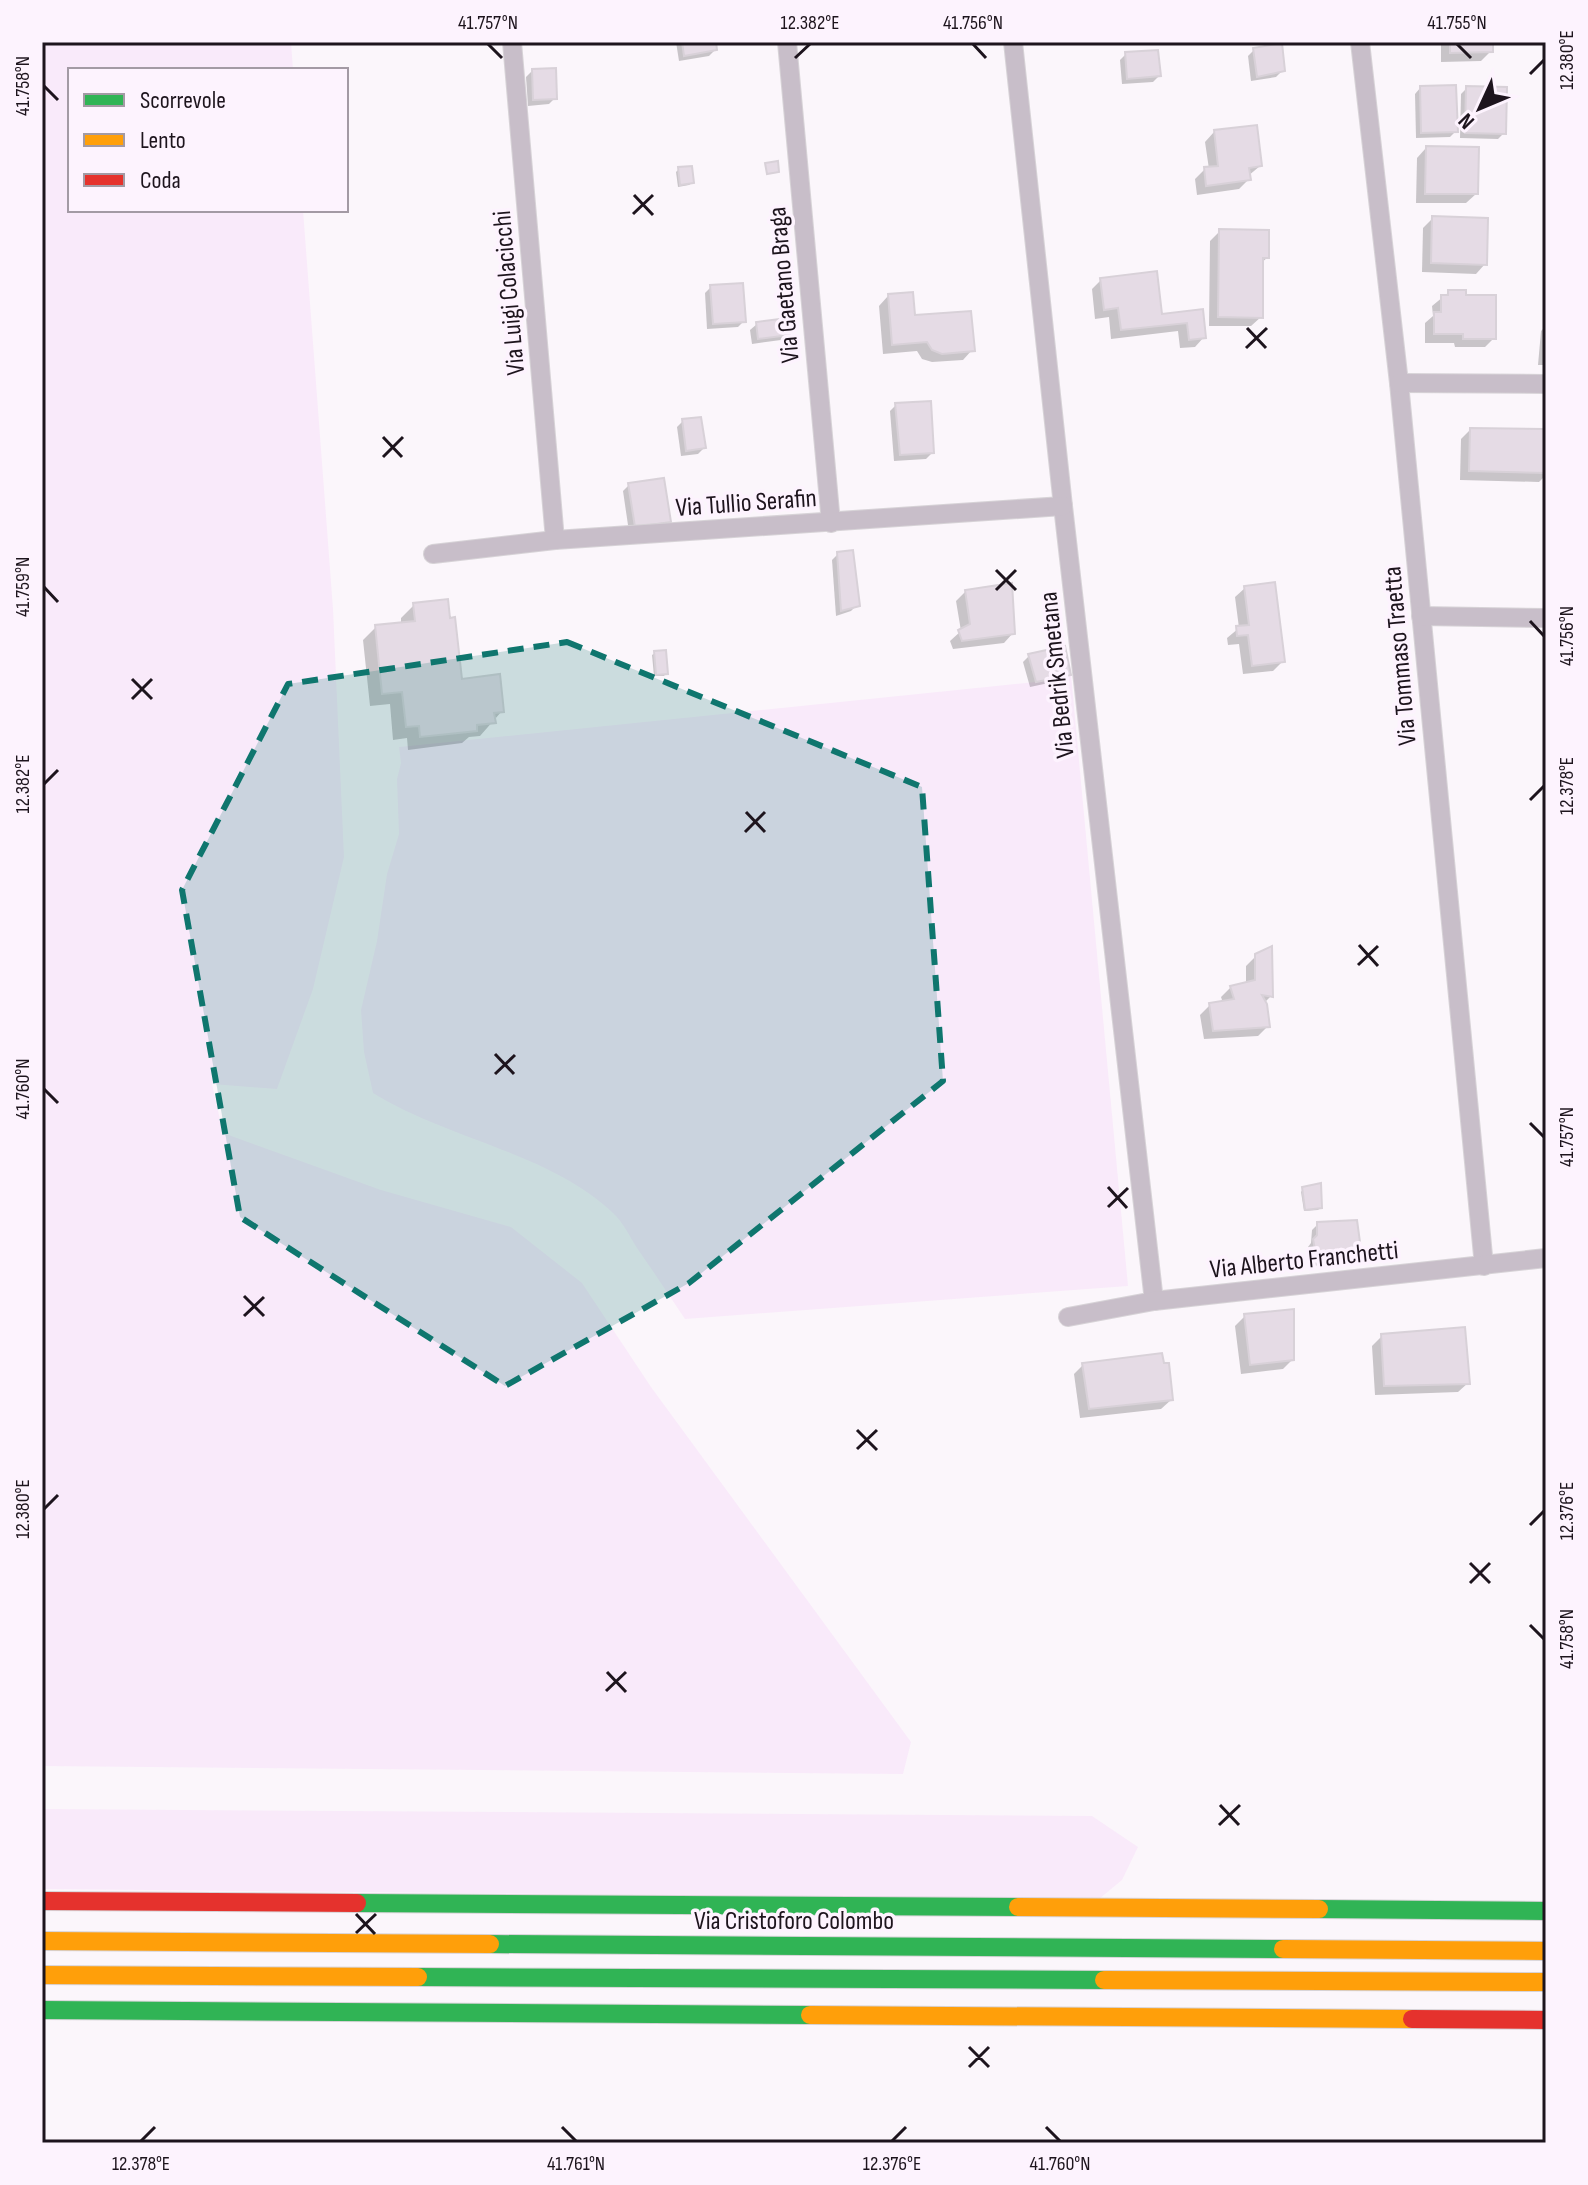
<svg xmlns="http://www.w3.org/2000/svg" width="1588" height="2185" viewBox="0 0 1588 2185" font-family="'Sofia Sans Condensed',sans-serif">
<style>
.green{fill:#f9eafa}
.shadow{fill:#0003}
.building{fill:#e5dbe5;stroke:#d8d1d8;stroke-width:2}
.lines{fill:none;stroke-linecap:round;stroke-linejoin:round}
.street-casing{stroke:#d7d3d7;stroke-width:20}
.fast-casing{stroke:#d7d3d7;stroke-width:20}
.slow-casing{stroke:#d7d3d7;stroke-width:20}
.jam-casing{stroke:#d7d3d7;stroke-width:20}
.street{stroke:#c8bec9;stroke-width:18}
.fast{stroke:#30b455;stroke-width:18}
.slow{stroke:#ff9f0a;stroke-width:18}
.jam{stroke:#e5322d;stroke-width:18}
.marked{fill:#0f766e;fill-opacity:0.2;stroke:#0f766e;stroke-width:6;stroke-dasharray:16 10;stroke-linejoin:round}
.ticks{fill:none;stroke:#1d141d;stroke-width:3}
.labels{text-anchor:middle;stroke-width:7;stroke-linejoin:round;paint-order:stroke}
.street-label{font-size:26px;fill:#1d141d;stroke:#fdf3fe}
.neatline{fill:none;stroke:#1d141d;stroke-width:3}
.ticks-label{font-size:20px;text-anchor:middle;fill:#1d141d}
</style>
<rect width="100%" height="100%" fill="#fbf6fb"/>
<g class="green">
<path d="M 42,42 L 291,42 L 293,70 L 70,70 L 70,210 L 303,210 L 333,609 L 344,857 L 313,989 L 277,1089 L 212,1084 L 223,1133 L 381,1190 L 511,1227 L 582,1283 L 651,1387 L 911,1742 L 903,1774 L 42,1766 Z"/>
<path d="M 1071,675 L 1128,1286 L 685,1319 C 669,1295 653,1271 637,1248 C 630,1237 623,1222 613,1213 C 548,1152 449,1140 373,1093 L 364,1052 L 361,1010 L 377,941 L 387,874 L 399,834 L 397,779 L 401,763 L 399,747 L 1036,682 Z"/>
<path d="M 42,1809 L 1092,1816 L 1138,1847 L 1122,1880 L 1099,1899 L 42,1889 Z"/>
</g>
<g class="shadow">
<path d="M 676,42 L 714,42 L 715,50 L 709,56 L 679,61 Z"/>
<path d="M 1441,42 L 1491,42 L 1491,51 L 1481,61 L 1441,62 Z"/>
<path d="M 1254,50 L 1283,70 L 1276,77 L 1251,81 L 1248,56 Z"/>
<path d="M 1126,54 L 1159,76 L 1153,82 L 1122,84 L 1120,60 Z"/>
<path d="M 532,71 L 555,98 L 549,104 L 528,106 L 526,77 Z"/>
<path d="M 1421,87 L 1456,131 L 1450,137 L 1416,138 L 1415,94 Z"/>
<path d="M 1467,88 L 1504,133 L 1498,139 L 1460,138 L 1461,94 Z"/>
<path d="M 1214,132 L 1260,166 L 1248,176 L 1248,180 L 1239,189 L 1197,195 L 1195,179 L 1205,169 L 1209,169 L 1205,142 Z"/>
<path d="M 1426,148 L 1476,194 L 1466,203 L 1416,203 L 1417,158 Z"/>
<path d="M 679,169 L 692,183 L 689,185 L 678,187 L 676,172 Z"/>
<path d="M 1433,218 L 1485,264 L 1476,274 L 1422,272 L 1423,228 Z"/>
<path d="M 1546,229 L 1546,268 L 1545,268 L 1545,231 Z"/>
<path d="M 1220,231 L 1267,258 L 1261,263 L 1261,317 L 1251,326 L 1209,326 L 1210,241 Z"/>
<path d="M 1101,280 L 1161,316 L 1201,311 L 1204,337 L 1195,347 L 1180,348 L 1178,331 L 1111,339 L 1109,317 L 1095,319 L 1092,289 Z"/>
<path d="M 711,287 L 744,321 L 738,327 L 707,329 L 705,293 Z"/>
<path d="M 1449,292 L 1464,297 L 1494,338 L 1485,347 L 1455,347 L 1454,343 L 1425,343 L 1425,323 L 1433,316 L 1432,306 Z"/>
<path d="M 888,296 L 914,317 L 972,350 L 963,360 L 932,362 L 922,359 L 917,351 L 883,354 L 879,306 Z"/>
<path d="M 757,324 L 787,334 L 781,340 L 752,344 L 750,330 Z"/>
<path d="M 1546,326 L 1546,365 L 1538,365 L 1541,331 Z"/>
<path d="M 896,405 L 932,453 L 926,459 L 894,461 L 890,411 Z"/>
<path d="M 683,421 L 704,448 L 698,454 L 681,456 L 677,427 Z"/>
<path d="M 1470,430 L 1546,438 L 1546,475 L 1539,482 L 1460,480 L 1461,439 Z"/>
<path d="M 629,485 L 668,522 L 662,528 L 629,532 L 623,491 Z"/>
<path d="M 1546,514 L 1546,535 L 1543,535 L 1543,517 Z"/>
<path d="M 838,554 L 857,605 L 851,611 L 836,616 L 832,560 Z"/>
<path d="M 1245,588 L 1283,661 L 1273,671 L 1243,674 L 1239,644 L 1228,645 L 1227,638 L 1239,628 L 1235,597 Z"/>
<path d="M 966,591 L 1013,633 L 1004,643 L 953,649 L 950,641 L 961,631 L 956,601 Z"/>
<path d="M 414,605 L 460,681 L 502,711 L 480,736 L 469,737 L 462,743 L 408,750 L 407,738 L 393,740 L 390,704 L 370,706 L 363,640 L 376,627 L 401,625 L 401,618 Z"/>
<path d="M 655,653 L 666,673 L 664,676 L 654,676 L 652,655 Z"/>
<path d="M 1029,656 L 1069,674 L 1063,680 L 1030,687 L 1023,662 Z"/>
<path d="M 1256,956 L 1271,996 L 1264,1003 L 1268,1026 L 1258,1036 L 1204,1039 L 1200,1015 L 1210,1005 L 1223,1003 L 1221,997 L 1231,987 L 1246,984 L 1246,966 Z"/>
<path d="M 1303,1189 L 1320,1208 L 1318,1210 L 1304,1211 L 1301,1192 Z"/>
<path d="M 1318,1224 L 1360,1256 L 1354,1262 L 1312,1266 L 1308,1247 L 1311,1243 L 1312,1230 Z"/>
<path d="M 1245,1316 L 1292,1360 L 1283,1369 L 1241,1374 L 1235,1326 Z"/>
<path d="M 1382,1336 L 1468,1383 L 1458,1392 L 1375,1395 L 1372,1346 Z"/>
<path d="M 1083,1365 L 1171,1400 L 1161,1409 L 1080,1418 L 1074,1374 Z"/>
</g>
<g class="building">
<path d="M 682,42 L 716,42 L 717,50 L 684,56 Z"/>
<path d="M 1450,42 L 1493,42 L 1493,52 L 1450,53 Z"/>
<path d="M 1282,43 L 1285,71 L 1257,77 L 1253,48 Z"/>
<path d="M 1158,50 L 1161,76 L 1127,79 L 1125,52 Z"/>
<path d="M 556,68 L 557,99 L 533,100 L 532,69 Z"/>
<path d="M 1456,85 L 1458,132 L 1421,133 L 1420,86 Z"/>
<path d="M 1466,86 L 1507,87 L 1506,134 L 1465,133 Z"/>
<path d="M 1257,125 L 1262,166 L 1249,168 L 1251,180 L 1206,186 L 1204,167 L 1218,166 L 1214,130 Z"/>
<path d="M 1426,146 L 1479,147 L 1478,194 L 1425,194 Z"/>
<path d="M 778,161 L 779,172 L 767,174 L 765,163 Z"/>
<path d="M 692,166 L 694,183 L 680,185 L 678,167 Z"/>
<path d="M 1432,216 L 1488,218 L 1487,265 L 1431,263 Z"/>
<path d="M 1219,229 L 1269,230 L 1269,258 L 1263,258 L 1263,318 L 1218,317 Z"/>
<path d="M 1157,271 L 1162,314 L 1203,309 L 1206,338 L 1189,340 L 1187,323 L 1121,330 L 1118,308 L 1104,310 L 1100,278 Z"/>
<path d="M 743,283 L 746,322 L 713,324 L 710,285 Z"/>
<path d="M 1448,290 L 1466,290 L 1466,295 L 1496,295 L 1496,339 L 1463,339 L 1463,334 L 1434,334 L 1434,312 L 1441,312 L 1441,295 L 1448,295 Z"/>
<path d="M 913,292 L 915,315 L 971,311 L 975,351 L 942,354 L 932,350 L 927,342 L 892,345 L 888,294 Z"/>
<path d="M 787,318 L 790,335 L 758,339 L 756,322 Z"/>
<path d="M 931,401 L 934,453 L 900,455 L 895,403 Z"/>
<path d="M 701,417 L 706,448 L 686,451 L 682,419 Z"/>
<path d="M 1470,428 L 1544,429 L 1546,473 L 1469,471 Z"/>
<path d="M 664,478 L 671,522 L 635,527 L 628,483 Z"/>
<path d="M 853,550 L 860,606 L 841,611 L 837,552 Z"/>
<path d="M 1275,582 L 1285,662 L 1252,666 L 1248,635 L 1237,636 L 1236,626 L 1249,625 L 1244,586 Z"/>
<path d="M 1012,583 L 1015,634 L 962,641 L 958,630 L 970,624 L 965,590 Z"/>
<path d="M 448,599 L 450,618 L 455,617 L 462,679 L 500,674 L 504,712 L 494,713 L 496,723 L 477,725 L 477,731 L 420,737 L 419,726 L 406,727 L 402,692 L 382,694 L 375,625 L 415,621 L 413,603 Z"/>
<path d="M 1065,646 L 1071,675 L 1036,682 L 1028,654 Z"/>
<path d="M 666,650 L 668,674 L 656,675 L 654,651 Z"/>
<path d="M 1272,946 L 1273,997 L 1262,995 L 1267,1004 L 1270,1027 L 1213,1031 L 1209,1003 L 1234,999 L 1230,986 L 1255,980 L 1255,954 Z"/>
<path d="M 1321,1183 L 1322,1208 L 1305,1210 L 1302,1187 Z"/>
<path d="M 1357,1220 L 1362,1257 L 1317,1261 L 1313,1239 L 1317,1235 L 1317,1222 Z"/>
<path d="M 1294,1309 L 1294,1360 L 1250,1365 L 1244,1314 Z"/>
<path d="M 1465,1327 L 1470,1384 L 1384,1386 L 1381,1334 Z"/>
<path d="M 1162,1353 L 1164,1363 L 1169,1363 L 1173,1400 L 1089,1409 L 1082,1363 Z"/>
</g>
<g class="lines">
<defs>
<g id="street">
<path d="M 512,42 L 555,540"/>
<path d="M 787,42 L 831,523"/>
<path d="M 1013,42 L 1063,506 L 1154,1301"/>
<path d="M 1360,42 L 1399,383 L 1484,1266"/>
<path d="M 1399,383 L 1546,384"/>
<path d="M 433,554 L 555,540 L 1063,506"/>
<path d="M 1421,616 L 1546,618"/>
<path d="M 1068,1317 L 1154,1301 L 1546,1258"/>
</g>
<g id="fast">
<path d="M 357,1903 L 1018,1907"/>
<path d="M 1319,1909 L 1546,1911"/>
<path d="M 490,1944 L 1283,1949"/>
<path d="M 418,1977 L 1104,1980"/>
<path d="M 42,2010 L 810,2015"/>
</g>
<g id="slow">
<path d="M 1018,1907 L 1319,1909"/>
<path d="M 42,1941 L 490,1944"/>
<path d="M 1283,1949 L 1546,1951"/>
<path d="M 42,1975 L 418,1977"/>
<path d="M 1104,1980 L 1546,1982"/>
<path d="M 810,2015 L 1412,2019"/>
</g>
<g id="jam">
<path d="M 42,1901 L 357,1903"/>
<path d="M 1412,2019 L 1546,2020"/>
</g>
</defs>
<use href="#street" class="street-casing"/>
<use href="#fast" class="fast-casing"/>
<use href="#slow" class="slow-casing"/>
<use href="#jam" class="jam-casing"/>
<use href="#street" class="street"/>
<use href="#fast" class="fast"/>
<use href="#slow" class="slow"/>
<use href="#jam" class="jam"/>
</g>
<path class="marked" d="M 567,642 L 922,787 L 943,1081 L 689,1283 L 505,1386 L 240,1217 L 182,890 L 288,684 Z"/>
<path class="ticks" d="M 488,44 L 502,58M 973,44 L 986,58M 1457,44 L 1471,58M 795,58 L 810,44M 1530,74 L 1544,60M 44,86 L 58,100M 634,195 L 653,215M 633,214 L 653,195M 1247,328 L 1266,348M 1246,348 L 1267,328M 383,437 L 402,457M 383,457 L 403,437M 996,570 L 1016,590M 44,587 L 58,602M 996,590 L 1016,570M 1530,621 L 1544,636M 132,679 L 152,699M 132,699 L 152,679M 44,784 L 58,770M 1530,800 L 1544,786M 746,812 L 765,832M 745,832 L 765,812M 1359,945 L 1378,966M 1358,965 L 1378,946M 495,1054 L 514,1074M 495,1074 L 515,1055M 44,1089 L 58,1103M 1530,1123 L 1544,1137M 1108,1187 L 1127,1208M 1108,1207 L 1128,1188M 244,1296 L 264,1316M 244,1316 L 264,1297M 857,1430 L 877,1450M 857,1449 L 877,1430M 44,1509 L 58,1495M 1530,1525 L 1544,1511M 1470,1563 L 1490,1583M 1470,1583 L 1490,1563M 1530,1625 L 1544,1639M 607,1672 L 626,1692M 606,1691 L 626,1672M 1220,1805 L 1239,1825M 1219,1825 L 1240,1805M 356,1914 L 375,1934M 356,1933 L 376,1914M 969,2047 L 989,2067M 969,2067 L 989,2047M 562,2127 L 576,2141M 1046,2127 L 1060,2141M 141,2141 L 155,2127M 892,2141 L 906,2127"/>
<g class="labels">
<g class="street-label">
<text transform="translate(783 285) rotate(-95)" y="9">Via Gaetano Braga</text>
<text transform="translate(508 293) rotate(-95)" y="9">Via Luigi Colacicchi</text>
<text transform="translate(746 502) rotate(-4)" y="9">Via Tullio Serafin</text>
<text transform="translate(1399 656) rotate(-95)" y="9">Via Tommaso Traetta</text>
<text transform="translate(1056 675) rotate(-96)" y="9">Via Bedrik Smetana</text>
<text transform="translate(1304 1259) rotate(-6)" y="9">Via Alberto Franchetti</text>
<text x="794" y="1929">Via Cristoforo Colombo</text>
</g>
</g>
<rect width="1588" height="2185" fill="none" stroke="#fdf3fe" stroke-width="88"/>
<rect x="68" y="68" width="280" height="144" fill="#fdf3fe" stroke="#a39aa4" stroke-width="2"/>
<rect x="84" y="94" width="40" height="12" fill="#30b455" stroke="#a39aa4" stroke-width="2"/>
<text x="140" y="108" font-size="24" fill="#1d141d">Scorrevole</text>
<rect x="84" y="134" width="40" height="12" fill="#ff9f0a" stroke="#a39aa4" stroke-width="2"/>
<text x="140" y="148" font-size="24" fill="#1d141d">Lento</text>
<rect x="84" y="174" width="40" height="12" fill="#e5322d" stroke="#a39aa4" stroke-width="2"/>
<text x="140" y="188" font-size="24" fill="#1d141d">Coda</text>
<g transform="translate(1480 108) rotate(226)" stroke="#fdf3fe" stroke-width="6" paint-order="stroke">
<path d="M0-6L14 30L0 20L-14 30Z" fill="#1d141d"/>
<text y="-12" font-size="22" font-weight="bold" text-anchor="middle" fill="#1d141d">N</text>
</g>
<rect x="44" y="44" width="1500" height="2097" class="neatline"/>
<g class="ticks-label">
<text x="488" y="29">41.757°N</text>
<text x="810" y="29">12.382°E</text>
<text x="973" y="29">41.756°N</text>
<text x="1457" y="29">41.755°N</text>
<text transform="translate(1566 60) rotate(-90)" y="7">12.380°E</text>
<text transform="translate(22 86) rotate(-90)" y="7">41.758°N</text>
<text transform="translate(22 587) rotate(-90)" y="7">41.759°N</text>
<text transform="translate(1566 636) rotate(-90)" y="7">41.756°N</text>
<text transform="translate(22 784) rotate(-90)" y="7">12.382°E</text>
<text transform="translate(1566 786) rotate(-90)" y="7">12.378°E</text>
<text transform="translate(22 1089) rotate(-90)" y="7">41.760°N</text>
<text transform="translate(1566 1137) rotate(-90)" y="7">41.757°N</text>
<text transform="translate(22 1509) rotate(-90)" y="7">12.380°E</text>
<text transform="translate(1566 1511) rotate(-90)" y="7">12.376°E</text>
<text transform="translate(1566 1639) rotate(-90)" y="7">41.758°N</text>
<text x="141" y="2170">12.378°E</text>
<text x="576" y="2170">41.761°N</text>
<text x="892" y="2170">12.376°E</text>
<text x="1060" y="2170">41.760°N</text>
</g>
</svg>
